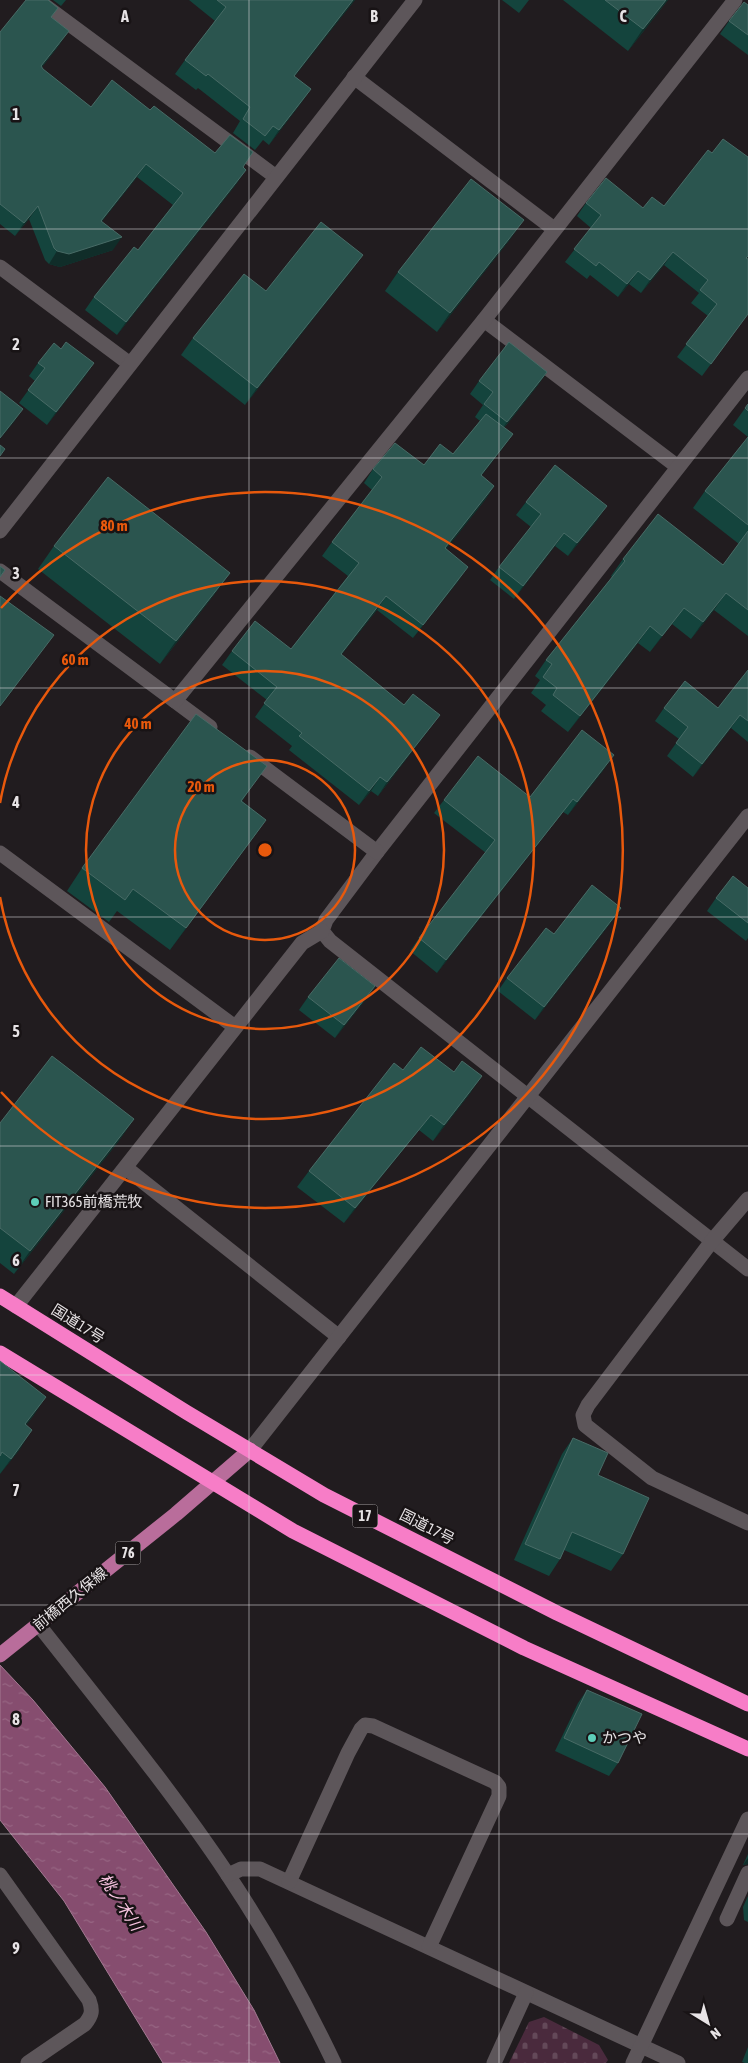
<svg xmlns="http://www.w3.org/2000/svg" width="748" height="2063" viewBox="0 0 748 2063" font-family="'Asap Condensed','Noto Sans JP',sans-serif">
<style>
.cemetery{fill:url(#cemetery-stones)}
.water{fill:url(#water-ripples);stroke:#a37a92}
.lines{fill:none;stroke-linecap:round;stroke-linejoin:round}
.minor{stroke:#5d565a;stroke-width:15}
.major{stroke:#b96d9b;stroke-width:15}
.highway{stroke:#f77dc7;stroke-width:15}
.wall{fill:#14443d}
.shaded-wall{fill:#102d29}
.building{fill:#2b554f;stroke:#486b66}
.grid{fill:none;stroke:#e7e3e5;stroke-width:1;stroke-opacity:0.55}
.ring{fill:none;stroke:#e8590c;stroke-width:2.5}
.poi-dot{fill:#5dceb9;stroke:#181315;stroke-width:2}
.labels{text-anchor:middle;stroke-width:5;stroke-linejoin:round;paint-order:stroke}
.shield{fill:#181315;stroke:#a9a5a7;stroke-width:1}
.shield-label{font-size:14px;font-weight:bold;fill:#e7e3e5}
.poi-label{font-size:15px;fill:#e7e3e5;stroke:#181315;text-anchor:start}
.street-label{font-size:15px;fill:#e7e3e5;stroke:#181315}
.water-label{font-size:16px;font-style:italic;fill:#fac5e2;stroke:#181315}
.grid-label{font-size:16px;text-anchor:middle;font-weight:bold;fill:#e7e3e5;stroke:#181315;stroke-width:5;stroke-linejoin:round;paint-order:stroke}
.centre{fill:#e8590c;stroke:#181315;stroke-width:2.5}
.ring-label{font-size:15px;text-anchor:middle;font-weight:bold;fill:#e8590c;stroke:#181315;stroke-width:5;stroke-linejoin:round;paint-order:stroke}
</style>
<defs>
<pattern id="cemetery-stones" width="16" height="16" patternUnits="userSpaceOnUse" patternTransform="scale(1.25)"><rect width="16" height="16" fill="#4a2a3d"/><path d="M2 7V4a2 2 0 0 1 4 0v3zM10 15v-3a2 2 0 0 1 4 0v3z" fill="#644959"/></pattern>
<pattern id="water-ripples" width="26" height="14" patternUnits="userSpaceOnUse" patternTransform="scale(1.25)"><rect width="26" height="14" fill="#864d6f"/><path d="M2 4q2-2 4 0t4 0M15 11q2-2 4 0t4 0" fill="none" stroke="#976683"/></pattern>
</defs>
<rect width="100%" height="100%" fill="#211c1f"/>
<path class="cemetery" d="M 544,2017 L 599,2045 L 608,2060 L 606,2063 L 509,2063 L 529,2022 Z"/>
<path class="water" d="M 0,1665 L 33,1700 L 105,1787 L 206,1932 L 254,2010 L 280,2063 L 163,2063 L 64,1901 L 0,1820 Z"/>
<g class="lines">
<g class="minor">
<path d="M 37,0 L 276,177"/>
<path d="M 354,77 L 554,229"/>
<path d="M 0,267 L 130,364"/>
<path d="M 484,320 L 678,467"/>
<path d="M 748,378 L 377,852 L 326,920 L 322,931 L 330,941 L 748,1269"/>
<path d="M 0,531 L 415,0"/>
<path d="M 0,571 L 210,727"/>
<path d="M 175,701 L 484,320 L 735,0"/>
<path d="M 250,757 L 377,852"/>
<path d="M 0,853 L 235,1027"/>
<path d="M 126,1168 L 339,1337"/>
<path d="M 748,1199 L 712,1241 L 588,1405 L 583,1415 L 585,1425 L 652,1478 L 748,1523"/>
<path d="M 16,1306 L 302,943 L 322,931"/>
<path d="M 250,1450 L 748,816"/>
<path d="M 38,1624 C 103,1707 170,1788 228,1875 C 268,1935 303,1998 334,2063"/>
<path d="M 0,1875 L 89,2000 C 93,2011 92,2015 85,2024 L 28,2063"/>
<path d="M 228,1875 L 241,1869 L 260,1869 L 678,2063"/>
<path d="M 289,1882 L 348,1753 L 361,1729 L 365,1725 L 373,1726 L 495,1782 L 499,1787 L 499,1796 L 429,1947"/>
<path d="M 727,1919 L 748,1873"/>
<path d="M 494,2063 L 526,1993"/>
<path d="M 633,2063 L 748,1819"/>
</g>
<path class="major" d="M 0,1655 L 176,1514 L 250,1450"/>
<g class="highway">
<path d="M 0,1296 L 186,1412 L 324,1495 L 557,1613 L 748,1704"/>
<path d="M 0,1353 L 293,1531 L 524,1648 L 748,1749"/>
</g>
</g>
<g class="wall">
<path d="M 53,0 L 66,0 L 61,6 Z"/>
<path d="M 189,0 L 355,0 L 294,76 L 311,89 L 301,103 L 269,145 L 263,140 L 255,150 L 233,133 L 240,121 L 198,88 L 196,90 L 175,74 L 185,60 L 215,21 Z"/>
<path d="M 502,0 L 529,0 L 519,13 Z"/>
<path d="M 563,0 L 668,0 L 628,51 Z"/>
<path d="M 748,5 L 748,55 L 720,34 L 729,21 Z"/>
<path d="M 52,17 L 60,44 L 42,67 L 43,69 L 91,107 L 150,110 L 215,153 L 243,167 L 237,183 L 117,335 L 85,310 L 94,297 L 138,250 L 173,205 L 137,177 L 102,221 L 113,250 L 60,267 L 49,264 L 45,260 L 29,219 L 15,236 L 0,224 L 0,32 Z"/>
<path d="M 586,203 L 643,208 L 664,206 L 748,257 L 747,258 L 748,314 L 702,376 L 677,357 L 708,316 L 691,303 L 699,293 L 664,265 L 641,293 L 629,284 L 618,297 L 590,275 L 587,279 L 565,262 L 591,228 L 577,216 Z"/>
<path d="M 511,238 L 437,332 L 385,291 L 398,272 Z"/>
<path d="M 363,255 L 351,271 L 245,405 L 181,355 L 193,338 L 266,291 Z"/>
<path d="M 61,349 L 94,363 L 85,376 L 47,425 L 19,403 L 35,381 L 29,376 L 38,363 Z"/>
<path d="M 547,372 L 538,385 L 504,428 L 513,434 L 481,476 L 494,486 L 485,500 L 446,549 L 459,580 L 413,638 L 377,610 L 341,655 L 404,705 L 440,715 L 430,728 L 378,796 L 371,791 L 359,805 L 289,750 L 292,746 L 255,717 L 267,700 L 222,665 L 232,651 L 291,649 L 348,576 L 322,556 L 332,542 L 372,490 L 364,483 L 373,469 L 424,465 L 453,454 L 480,421 L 475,417 L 483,405 L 470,394 L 479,381 Z"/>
<path d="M 748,404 L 748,437 L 733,425 Z"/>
<path d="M 748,437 L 748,636 L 714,610 L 691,639 L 672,624 L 650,652 L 638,643 L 568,732 L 541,711 L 546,705 L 531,693 L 540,680 L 535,676 L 546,660 L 612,577 L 611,576 L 623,559 L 723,565 L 739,544 L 693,508 L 705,491 Z"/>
<path d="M 526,502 L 598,519 L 568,556 L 555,546 L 514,599 L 490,580 L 499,567 L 531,527 L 516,515 Z"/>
<path d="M 54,546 L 230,573 L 213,596 L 160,664 L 38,569 Z"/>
<path d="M 748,670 L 748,742 L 731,728 L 693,777 L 667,756 L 679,739 L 655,721 L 664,708 L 718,708 Z"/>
<path d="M 605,768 L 568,815 L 563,812 L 437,973 L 410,951 L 419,938 L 486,853 L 434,813 L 444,800 L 530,797 Z"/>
<path d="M 251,788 L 242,801 L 266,820 L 250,842 L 170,950 L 117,911 L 109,922 L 67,891 L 82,868 Z"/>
<path d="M 748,888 L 748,938 L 746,941 L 707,911 L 716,898 Z"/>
<path d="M 621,908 L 612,921 L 535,1020 L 498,991 L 507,978 L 554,934 Z"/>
<path d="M 375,986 L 366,999 L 335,1038 L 299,1010 L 308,997 Z"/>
<path d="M 403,1070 L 471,1092 L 433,1141 L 419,1130 L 344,1223 L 297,1187 L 309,1171 Z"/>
<path d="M 134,1119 L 118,1142 L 14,1274 L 0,1263 L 0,1123 Z"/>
<path d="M 0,1361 L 34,1415 L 26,1425 L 20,1449 L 0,1474 Z"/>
<path d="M 573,1438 L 598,1475 L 623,1554 L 611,1571 L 564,1550 L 560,1559 L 549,1576 L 514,1560 L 562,1454 Z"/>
<path d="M 587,1690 L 618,1763 L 609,1776 L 555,1751 L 578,1703 Z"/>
<path d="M 748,1854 L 748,1864 L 743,1865 Z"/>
<path d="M 748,1896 L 748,1922 L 744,1920 L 743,1907 Z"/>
<path d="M 748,2047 L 748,2063 L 745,2063 L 742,2062 Z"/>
</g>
<g class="shaded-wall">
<path d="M 353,0 L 355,0 L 284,90 L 294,76 Z"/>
<path d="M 666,0 L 668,0 L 628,51 L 643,29 Z"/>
<path d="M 69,31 L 60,44 L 32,79 L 41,66 Z"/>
<path d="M 311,89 L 301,103 L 269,145 L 279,130 Z"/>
<path d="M 146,164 L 137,177 L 92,234 L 101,221 Z"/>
<path d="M 246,170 L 237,183 L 117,335 L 126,322 Z"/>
<path d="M 38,206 L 29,219 L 15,236 L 24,223 Z"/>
<path d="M 524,220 L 511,238 L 437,332 L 450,313 Z"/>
<path d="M 122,237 L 113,250 L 60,267 L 49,264 L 57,251 Z"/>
<path d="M 673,252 L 664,265 L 641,293 L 650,280 Z"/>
<path d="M 363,255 L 351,271 L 245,405 L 257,388 Z"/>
<path d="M 638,271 L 629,284 L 618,297 L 627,284 Z"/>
<path d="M 94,363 L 85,376 L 47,425 L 56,412 Z"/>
<path d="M 547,372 L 538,385 L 498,435 L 507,422 Z"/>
<path d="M 23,409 L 14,422 L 0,439 L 0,438 Z"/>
<path d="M 513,434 L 503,448 L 471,489 L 481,475 Z"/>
<path d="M 494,486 L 485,500 L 436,562 L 445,548 Z"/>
<path d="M 607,506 L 598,519 L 568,556 L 577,543 Z"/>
<path d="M 564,533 L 555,546 L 514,599 L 523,586 Z"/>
<path d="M 468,567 L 459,580 L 413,638 L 423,625 Z"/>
<path d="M 230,573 L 213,596 L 160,664 L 176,641 Z"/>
<path d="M 726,593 L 714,610 L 691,639 L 703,622 Z"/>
<path d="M 386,596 L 377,610 L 331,668 L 341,654 Z"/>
<path d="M 684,608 L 672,624 L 650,652 L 662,636 Z"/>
<path d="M 650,626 L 638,643 L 568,732 L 580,716 Z"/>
<path d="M 54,635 L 0,707 L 0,706 Z"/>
<path d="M 440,715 L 430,728 L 378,796 L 387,782 Z"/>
<path d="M 740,715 L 731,728 L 693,777 L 702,764 Z"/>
<path d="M 614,755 L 605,768 L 568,815 L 577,802 Z"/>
<path d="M 380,777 L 371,791 L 359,805 L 369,791 Z"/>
<path d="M 573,799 L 563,812 L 437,973 L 446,960 Z"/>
<path d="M 266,820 L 250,842 L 170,950 L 186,928 Z"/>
<path d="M 621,908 L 612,921 L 535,1020 L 544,1007 Z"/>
<path d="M 375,986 L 366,999 L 335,1038 L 344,1025 Z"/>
<path d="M 482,1076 L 471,1092 L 433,1141 L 444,1125 Z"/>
<path d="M 431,1115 L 419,1130 L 344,1223 L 355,1208 Z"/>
<path d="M 134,1119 L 118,1142 L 14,1274 L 30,1251 Z"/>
<path d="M 46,1397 L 34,1415 L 12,1443 L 25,1424 Z"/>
<path d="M 32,1430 L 20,1449 L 0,1474 L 11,1459 Z"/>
<path d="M 748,1858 L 748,1864 L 743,1865 Z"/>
</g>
<g class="building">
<path d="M 26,0 L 48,0 L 58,8 L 51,17 L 69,31 L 41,66 L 43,69 L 91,107 L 112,80 L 150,110 L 154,106 L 215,153 L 230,135 L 253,152 L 243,167 L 246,170 L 126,322 L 94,297 L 134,247 L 138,250 L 183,193 L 146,164 L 101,221 L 122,237 L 69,254 L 57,251 L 54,248 L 38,206 L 24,223 L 0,204 L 0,32 Z"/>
<path d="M 217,0 L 353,0 L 294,76 L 311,89 L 279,130 L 273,126 L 265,136 L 243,119 L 250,107 L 208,74 L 206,76 L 185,60 L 226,7 Z"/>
<path d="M 605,0 L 666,0 L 643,29 Z"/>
<path d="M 744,2 L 748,5 L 748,35 L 729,21 Z"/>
<path d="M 723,139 L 748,157 L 748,256 L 746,258 L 748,259 L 748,314 L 711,364 L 686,344 L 717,304 L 700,290 L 708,280 L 673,252 L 650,280 L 638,271 L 627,284 L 599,262 L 596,266 L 574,249 L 601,215 L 586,203 L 606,178 L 643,208 L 652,197 L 664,206 L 708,150 L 712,153 Z"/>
<path d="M 471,179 L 524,220 L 450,313 L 398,272 Z"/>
<path d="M 321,222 L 363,255 L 257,388 L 193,338 L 244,274 L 266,291 Z"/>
<path d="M 66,342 L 94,363 L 56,412 L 28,390 L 45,368 L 38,363 L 54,343 L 61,349 Z"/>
<path d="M 509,342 L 547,372 L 507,422 L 484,404 L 493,392 L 479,381 Z"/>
<path d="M 0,391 L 23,409 L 0,438 Z"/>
<path d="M 748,404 L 748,411 L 745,408 Z"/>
<path d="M 486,414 L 513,434 L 481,475 L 494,486 L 445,548 L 468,567 L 423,625 L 386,596 L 341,654 L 404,705 L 413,694 L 440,715 L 387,782 L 380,777 L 369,791 L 299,736 L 302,733 L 264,703 L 277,687 L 232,651 L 255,621 L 291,649 L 359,563 L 332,542 L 382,477 L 373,469 L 395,443 L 424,465 L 440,444 L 453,454 Z"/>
<path d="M 748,437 L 748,525 L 705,491 Z"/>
<path d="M 0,445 L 5,449 L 0,456 Z"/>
<path d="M 555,465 L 607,506 L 577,543 L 564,533 L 523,586 L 499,567 L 541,514 L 526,502 Z"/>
<path d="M 108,477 L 230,573 L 176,641 L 54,546 Z"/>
<path d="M 658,514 L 723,565 L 748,531 L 748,610 L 726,593 L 703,622 L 684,608 L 662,636 L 650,626 L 580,716 L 553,695 L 557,688 L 543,677 L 552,664 L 546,660 L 625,561 L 623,559 Z"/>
<path d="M 0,566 L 5,570 L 0,577 Z"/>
<path d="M 0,596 L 54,635 L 0,706 Z"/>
<path d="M 748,670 L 748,721 L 740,715 L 702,764 L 676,743 L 688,727 L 664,708 L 685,681 L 718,708 Z"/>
<path d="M 196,714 L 267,766 L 241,801 L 266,820 L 186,928 L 133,889 L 125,900 L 82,868 Z"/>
<path d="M 582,730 L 614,755 L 577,802 L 573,799 L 446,960 L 419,938 L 495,840 L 444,800 L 478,756 L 530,797 Z"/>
<path d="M 733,876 L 748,888 L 748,923 L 716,898 Z"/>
<path d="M 592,885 L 621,908 L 544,1007 L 507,978 L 546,928 L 554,934 Z"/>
<path d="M 339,958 L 375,986 L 344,1025 L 308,997 Z"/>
<path d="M 421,1047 L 454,1072 L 462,1061 L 482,1076 L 444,1125 L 431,1115 L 355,1208 L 309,1171 L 394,1063 L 403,1070 Z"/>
<path d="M 52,1056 L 134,1119 L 30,1251 L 0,1228 L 0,1123 Z"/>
<path d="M 0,1361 L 46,1397 L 25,1424 L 32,1430 L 11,1459 L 2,1452 L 0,1456 Z"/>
<path d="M 573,1438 L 608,1453 L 598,1475 L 649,1498 L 623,1554 L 572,1532 L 560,1559 L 525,1544 Z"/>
<path d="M 587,1690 L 642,1714 L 618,1763 L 564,1738 Z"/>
</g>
<path class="grid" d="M 249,0 L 249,2063M 499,0 L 499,2063M 0,229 L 748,229M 0,458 L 748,458M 0,688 L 748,688M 0,917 L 748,917M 0,1146 L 748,1146M 0,1375 L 748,1375M 0,1605 L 748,1605M 0,1834 L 748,1834"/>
<g class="ring">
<circle cx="265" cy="850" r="90"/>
<circle cx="265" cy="850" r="179"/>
<path d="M0 803A269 269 0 1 1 0 897"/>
<path d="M1 608A358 358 0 1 1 1 1092"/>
</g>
<g class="poi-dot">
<circle cx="35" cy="1202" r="5"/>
<circle cx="592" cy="1738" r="5"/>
</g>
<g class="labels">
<g class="shield">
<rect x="352.5" y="1504.5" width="25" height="23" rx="4"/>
<rect x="115.5" y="1541.5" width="25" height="23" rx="4"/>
</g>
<g class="shield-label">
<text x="365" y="1521">17</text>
<text x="128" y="1558">76</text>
</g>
<g class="poi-label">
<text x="45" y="1207">FIT365前橋荒牧</text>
<text x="602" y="1743">かつや</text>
</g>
<g class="street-label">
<text transform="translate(78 1324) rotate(32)" y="5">国道17号</text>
<text transform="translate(427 1527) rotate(27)" y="5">国道17号</text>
<text transform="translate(70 1599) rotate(-39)" y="5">前橋西久保線</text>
</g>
<g class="water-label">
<text transform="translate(121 1902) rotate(57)" y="6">桃ノ木川</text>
</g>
</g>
<g class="grid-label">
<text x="125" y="22">A</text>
<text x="374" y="22">B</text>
<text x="623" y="22">C</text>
<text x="16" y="120">1</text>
<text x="16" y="350">2</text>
<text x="16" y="579">3</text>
<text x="16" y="808">4</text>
<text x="16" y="1037">5</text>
<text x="16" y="1266">6</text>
<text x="16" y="1496">7</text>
<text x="16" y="1725">8</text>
<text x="16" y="1954">9</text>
</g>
<circle cx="265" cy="850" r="8" class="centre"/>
<g class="ring-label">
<text x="114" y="531">80 m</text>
<text x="75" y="665">60 m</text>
<text x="138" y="729">40 m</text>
<text x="201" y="792">20 m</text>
</g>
<g transform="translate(708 2023) rotate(143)" stroke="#181315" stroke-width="4" paint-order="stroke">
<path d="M0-4L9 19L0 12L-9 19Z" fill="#e7e3e5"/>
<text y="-8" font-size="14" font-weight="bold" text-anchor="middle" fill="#e7e3e5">N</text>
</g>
</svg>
